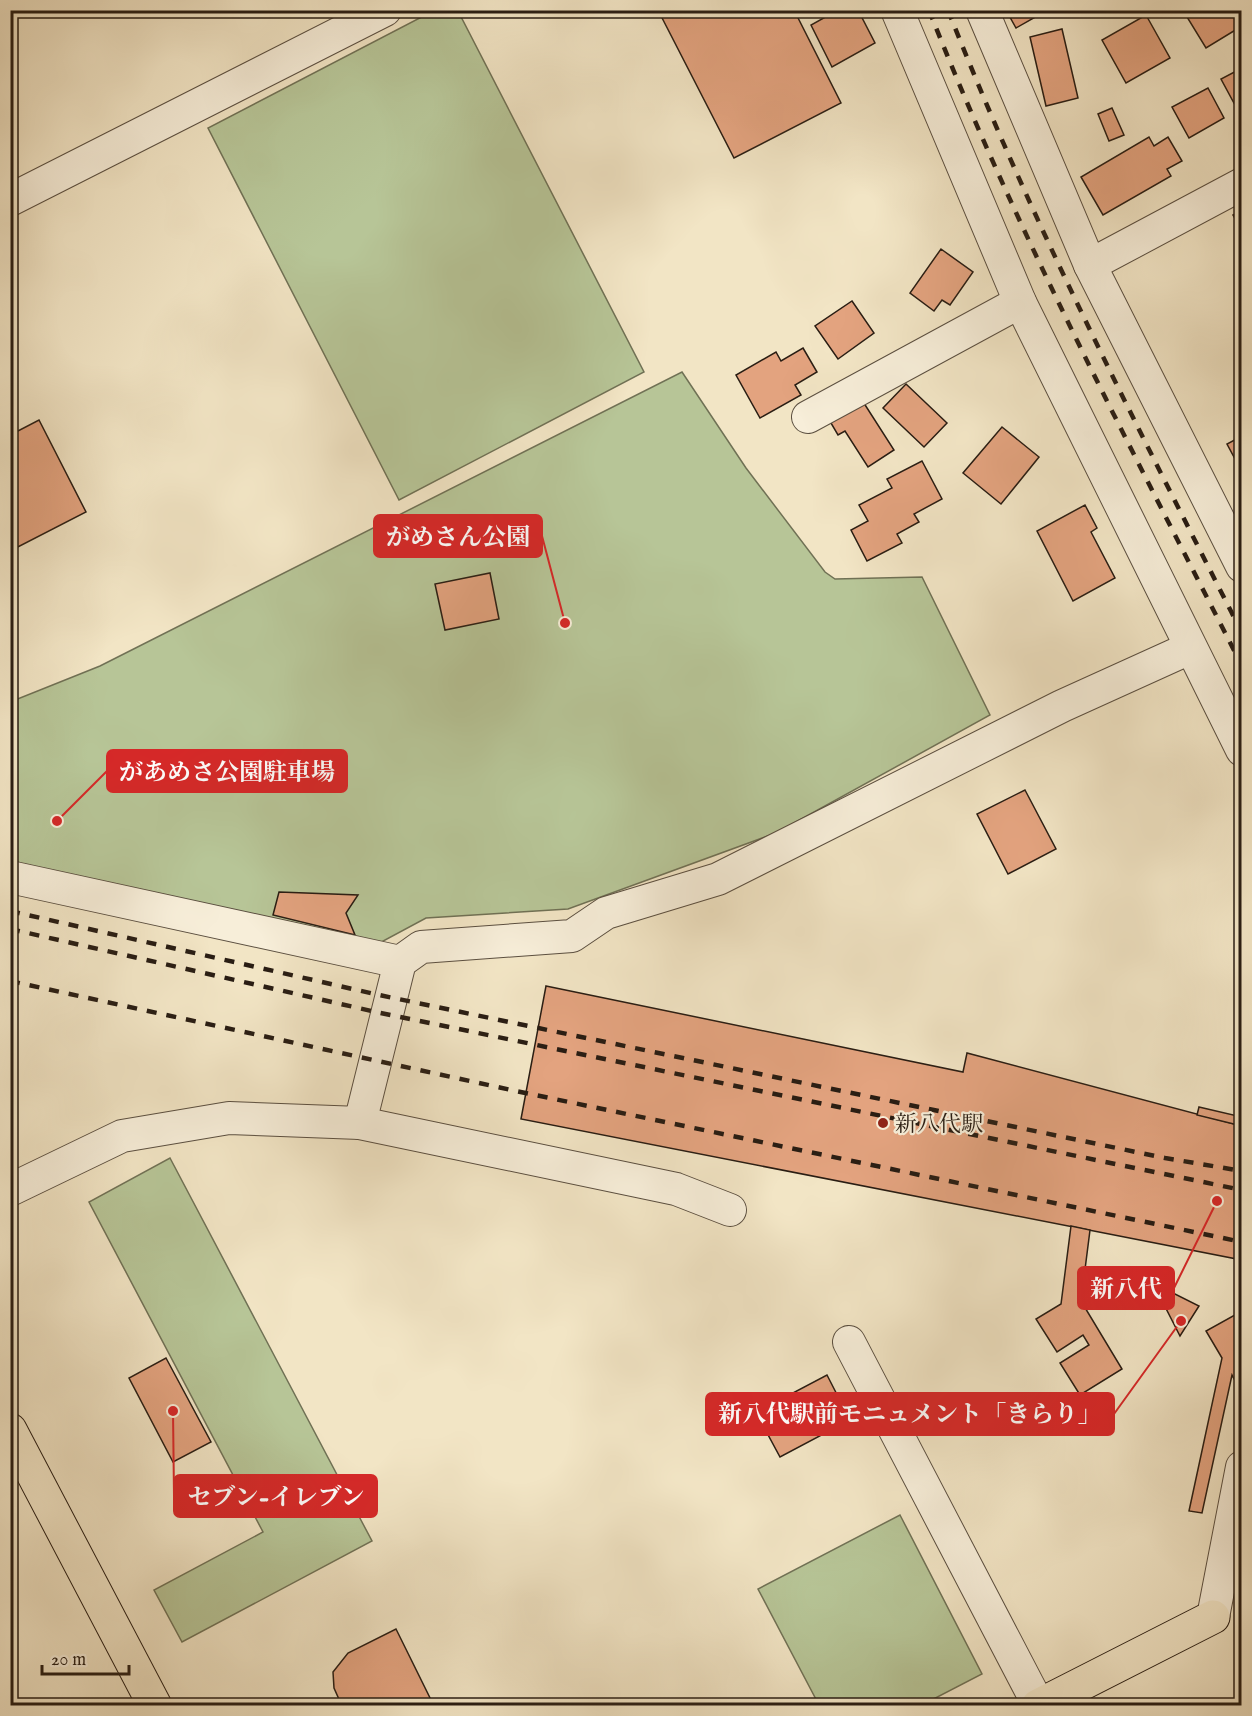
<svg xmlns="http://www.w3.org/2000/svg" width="1252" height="1716" viewBox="0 0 1252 1716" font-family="'IM FELL English','Noto Serif JP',serif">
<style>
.green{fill:#b7c597;stroke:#707155;stroke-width:1.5}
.building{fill:#e3a37f;stroke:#291d13;stroke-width:1.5}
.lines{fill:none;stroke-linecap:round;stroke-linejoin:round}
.minor-casing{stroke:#5b4f40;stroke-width:34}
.major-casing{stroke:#291d13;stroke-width:35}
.minor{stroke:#f7eed9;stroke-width:32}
.major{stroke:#f2e5c5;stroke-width:33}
.rail{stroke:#291d13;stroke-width:4.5;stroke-dasharray:10 10;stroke-linecap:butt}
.poi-dot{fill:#8f2418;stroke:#f7eed9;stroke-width:2}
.labels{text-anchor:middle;stroke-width:4.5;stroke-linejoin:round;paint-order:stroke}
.poi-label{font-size:22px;fill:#291d13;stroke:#f7eed9;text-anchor:start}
.leader{fill:none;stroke:#d62828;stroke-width:2}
.callout-dot{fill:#d62828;stroke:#f7eed9;stroke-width:2}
.callout{fill:#d62828;stroke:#d62828;stroke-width:2}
.callout-label{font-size:24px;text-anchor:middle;font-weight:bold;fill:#fff}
</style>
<rect width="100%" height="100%" fill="#f2e5c5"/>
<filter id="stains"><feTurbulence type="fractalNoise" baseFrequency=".00333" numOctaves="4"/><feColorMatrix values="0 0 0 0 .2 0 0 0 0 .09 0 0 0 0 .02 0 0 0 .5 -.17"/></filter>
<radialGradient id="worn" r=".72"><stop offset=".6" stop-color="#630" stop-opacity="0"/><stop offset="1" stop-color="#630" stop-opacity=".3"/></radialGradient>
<g class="green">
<path d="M 435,10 L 458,11 L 644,372 L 399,500 L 208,128 Z"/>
<path d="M 682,372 L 746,468 L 825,572 L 835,579 L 922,577 L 990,715 L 776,833 L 568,909 L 426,918 L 374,946 L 11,875 L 10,702 L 100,666 Z"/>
<path d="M 170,1158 L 372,1541 L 182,1642 L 154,1590 L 263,1532 L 89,1202 Z"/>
<path d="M 900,1515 L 982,1674 L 922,1705 L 819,1705 L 758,1589 Z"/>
</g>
<g class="building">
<path d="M 658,10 L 794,10 L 841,103 L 734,158 Z"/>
<path d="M 838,10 L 858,10 L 875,43 L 832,67 L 811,25 Z"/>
<path d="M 1006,10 L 1036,10 L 1039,15 L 1016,28 Z"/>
<path d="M 1197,10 L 1242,10 L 1242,26 L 1206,48 L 1187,17 Z"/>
<path d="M 1146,15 L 1170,58 L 1126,83 L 1102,40 Z"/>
<path d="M 1062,29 L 1078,98 L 1046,106 L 1030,37 Z"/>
<path d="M 1242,68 L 1242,118 L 1221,79 Z"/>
<path d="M 1208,88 L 1224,118 L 1189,138 L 1172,107 Z"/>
<path d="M 1112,108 L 1124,135 L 1109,141 L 1098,114 Z"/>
<path d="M 1149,137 L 1154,146 L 1168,137 L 1182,161 L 1167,169 L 1171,176 L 1103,215 L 1081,177 Z"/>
<path d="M 1242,210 L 1242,231 L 1233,215 Z"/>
<path d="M 941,249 L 973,272 L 950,305 L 942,300 L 934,311 L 910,293 Z"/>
<path d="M 852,301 L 874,333 L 838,359 L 815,326 Z"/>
<path d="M 803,348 L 817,372 L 795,385 L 801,395 L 760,418 L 736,375 L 776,352 L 781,361 Z"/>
<path d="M 906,384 L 947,423 L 924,447 L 883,408 Z"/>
<path d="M 860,397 L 894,450 L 868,467 L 845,431 L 838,435 L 828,418 Z"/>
<path d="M 10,416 L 18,431 L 39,420 L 86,512 L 10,551 Z"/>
<path d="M 1002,427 L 1039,457 L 1001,504 L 963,473 Z"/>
<path d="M 1242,436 L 1242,472 L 1227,444 Z"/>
<path d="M 922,461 L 942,499 L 914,514 L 919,522 L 897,534 L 902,543 L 867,561 L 851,530 L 868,521 L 859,505 L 892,488 L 887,479 Z"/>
<path d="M 1085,505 L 1097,528 L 1091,532 L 1115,578 L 1073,601 L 1037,531 Z"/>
<path d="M 490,573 L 499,619 L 445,630 L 435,584 Z"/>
<path d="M 1025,790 L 1056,849 L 1008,874 L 977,814 Z"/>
<path d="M 279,892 L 358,895 L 346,913 L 355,935 L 273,915 Z"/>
<path d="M 546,986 L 963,1072 L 967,1053 L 1242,1126 L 1242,1260 L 521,1119 Z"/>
<path d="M 1199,1107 L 1242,1117 L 1242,1126 L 1197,1115 Z"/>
<path d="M 1071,1226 L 1090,1230 L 1081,1301 L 1122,1369 L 1080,1395 L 1060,1363 L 1089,1345 L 1083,1335 L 1057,1352 L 1036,1319 L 1061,1304 Z"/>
<path d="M 1153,1283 L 1199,1306 L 1180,1336 Z"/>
<path d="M 1242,1311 L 1242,1374 L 1234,1379 L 1232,1375 L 1202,1513 L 1189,1511 L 1222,1358 L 1206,1331 Z"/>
<path d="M 166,1358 L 211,1442 L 173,1462 L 129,1378 Z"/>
<path d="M 827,1375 L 850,1420 L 780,1457 L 766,1431 L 800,1414 L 789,1395 Z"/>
<path d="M 396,1629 L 434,1706 L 342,1706 L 334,1688 L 333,1672 L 348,1653 Z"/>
</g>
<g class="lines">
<defs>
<g id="minor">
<path d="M 897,10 L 1020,302 L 1242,750"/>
<path d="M 982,10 L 1090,265 L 1242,566"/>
<path d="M 10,200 L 385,10"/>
<path d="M 1090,265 L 1242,184"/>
<path d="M 808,417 L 1020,302"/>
<path d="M 10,877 L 400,962"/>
<path d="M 360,1123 L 676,1189 L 730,1210"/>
<path d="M 10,1190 L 122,1136 L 229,1118 L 360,1123 L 400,962 L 421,947 L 572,936 L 606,913 L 718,879 L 1062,706 L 1190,648"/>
<path d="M 849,1342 L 1039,1706"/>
<path d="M 1213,1617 L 1242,1467"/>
</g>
<g id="major">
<path d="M 10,1430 L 155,1706"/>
<path d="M 1038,1706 L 1213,1617"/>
</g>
</defs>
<use href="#minor" class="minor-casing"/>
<use href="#major" class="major-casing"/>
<use href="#minor" class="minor"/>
<use href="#major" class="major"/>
<g class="rail">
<path d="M 929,10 C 1018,236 1132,450 1242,666"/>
<path d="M 948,10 C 1032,224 1138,428 1242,633"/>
<path d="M 10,911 L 379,995 L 1165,1158 L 1242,1171"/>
<path d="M 10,929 L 376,1012 L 1242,1190"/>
<path d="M 10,981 L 516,1091 L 1242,1242"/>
</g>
</g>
<circle class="poi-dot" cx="883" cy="1123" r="6"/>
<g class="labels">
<g class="poi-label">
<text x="895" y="1131">新八代駅</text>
</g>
</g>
<path class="leader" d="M565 623L542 536M57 821L107 771M1217 1201L1174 1288M1181 1321L1114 1414M173 1411L174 1496"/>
<g class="callout-dot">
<circle cx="565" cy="623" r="6"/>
<circle cx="57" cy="821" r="6"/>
<circle cx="1217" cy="1201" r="6"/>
<circle cx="1181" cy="1321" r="6"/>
<circle cx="173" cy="1411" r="6"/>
</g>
<g class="callout">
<rect x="374" y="515" width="168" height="42" rx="6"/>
<rect x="107" y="750" width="240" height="42" rx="6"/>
<rect x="1078" y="1267" width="96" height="42" rx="6"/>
<rect x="706" y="1393" width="408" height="42" rx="6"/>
<rect x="174" y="1475" width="203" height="42" rx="6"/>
</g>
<g class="callout-label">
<text x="458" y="545">がめさん公園</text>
<text x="227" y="780">があめさ公園駐車場</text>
<text x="1126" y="1297">新八代</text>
<text x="910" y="1422">新八代駅前モニュメント「きらり」</text>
<text x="276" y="1505">セブン-イレブン</text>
</g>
<rect width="1252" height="1716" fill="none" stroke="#f2e5c5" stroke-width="36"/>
<rect x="12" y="12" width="1228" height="1692" fill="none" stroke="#291d13" stroke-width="3"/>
<rect x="18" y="18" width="1216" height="1680" fill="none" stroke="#291d13" stroke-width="1.5"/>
<path d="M42 1665v9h87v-9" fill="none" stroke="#291d13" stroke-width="3"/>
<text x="51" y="1665" font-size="18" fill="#291d13" stroke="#f7eed9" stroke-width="4.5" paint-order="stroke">20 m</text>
<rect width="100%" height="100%" filter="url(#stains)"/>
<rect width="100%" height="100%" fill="url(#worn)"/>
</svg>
